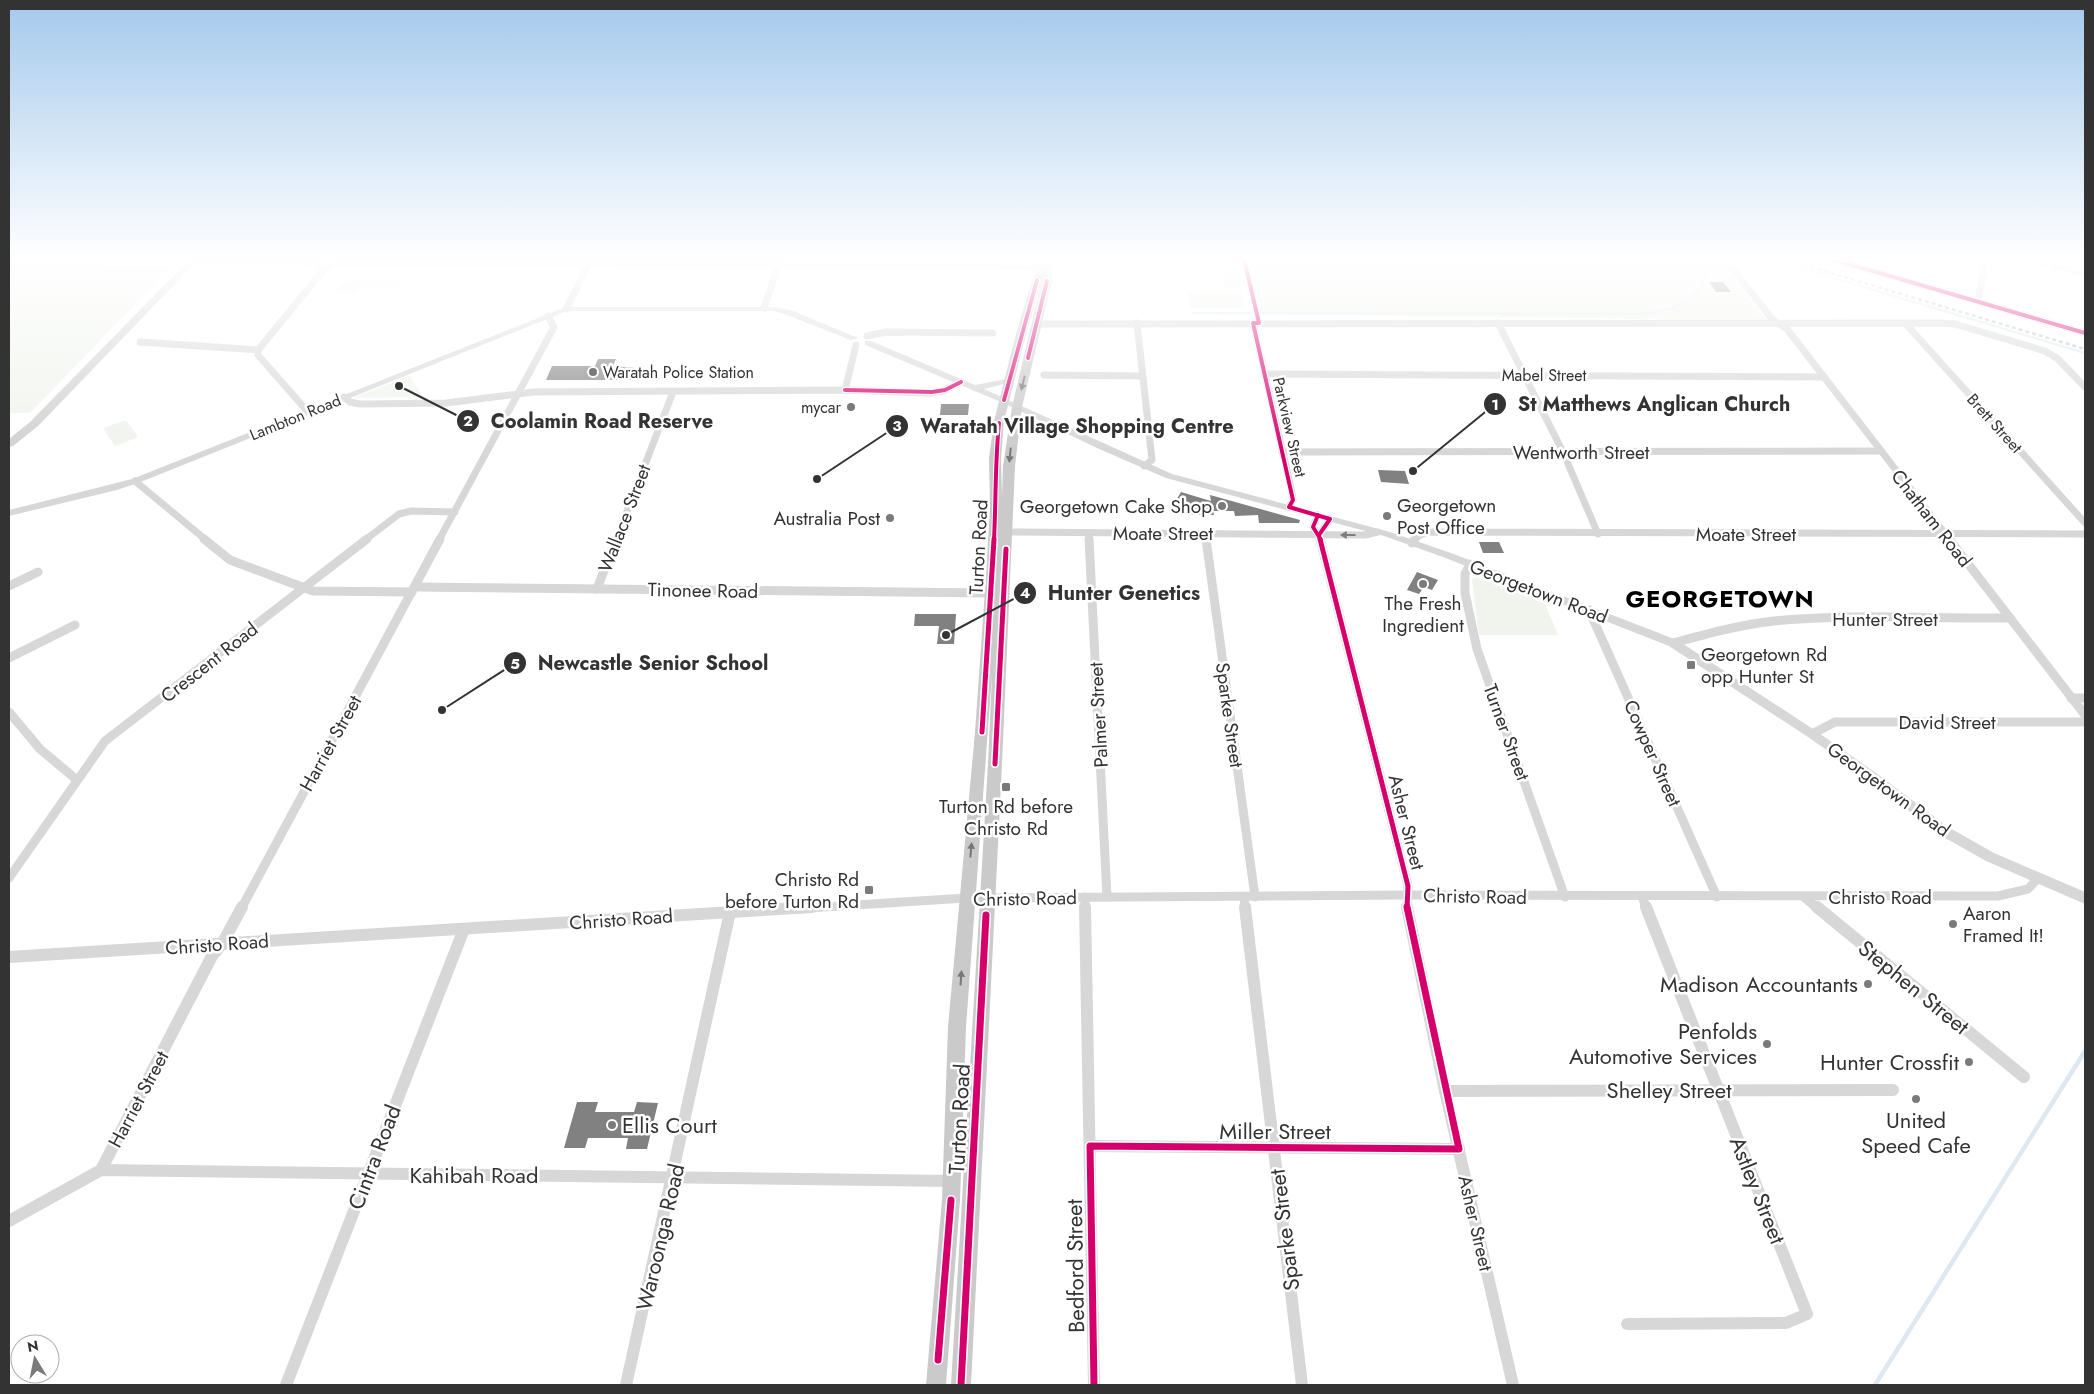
<svg xmlns="http://www.w3.org/2000/svg" width="2094" height="1394" viewBox="0 0 2094 1394" font-family="Jost,sans-serif">
<style>
.green{fill:#f0f4ed}
.lines{fill:none;stroke-linecap:round;stroke-linejoin:round}
.stream-far1{stroke:#dee8f2;stroke-width:2.5}
.stream{stroke:#dee8f2;stroke-width:4.5}
.building{fill:#818181}
.minor-far2{stroke:#d7d7d7;stroke-width:7}
.minor-far1{stroke:#d7d7d7;stroke-width:9}
.minor{stroke:#d7d7d7;stroke-width:12}
.tertiary{fill:#d7d7d7;fill-rule:evenodd}
.secondary{fill:#d0d0d0;fill-rule:evenodd}
.primary{fill:#cacaca;fill-rule:evenodd}
.rail{stroke:#bebebe;stroke-width:2.5;stroke-dasharray:4 3;stroke-linecap:butt}
.cycleway-far2-casing{stroke:#fff;stroke-width:6}
.cycleway-far1-casing{stroke:#fff;stroke-width:8}
.cycleway-casing{stroke:#fff;stroke-width:10}
.cycleway-far2{stroke:#d6006c;stroke-width:4}
.cycleway-far1{stroke:#d6006c;stroke-width:5}
.cycleway{stroke:#d6006c;stroke-width:7}
.oneway{fill:#777}
.oneway2{fill:#7d7d7d}
.poi-dot{fill:#7a7a7a;stroke:#fff;stroke-width:2}
.labels{text-anchor:middle;stroke-width:5;stroke-linejoin:round;paint-order:stroke}
.far-poi-label{font-size:16px;fill:#333;stroke:#fff;text-anchor:start}
.far-street-label{font-size:16px;fill:#333;stroke:#fff}
.street-label{font-size:19px;fill:#333;stroke:#fff}
.poi-label{font-size:19px;fill:#333;stroke:#fff;text-anchor:start}
.near-poi-label{font-size:22px;fill:#333;stroke:#fff;text-anchor:end}
.near-street-label{font-size:22px;fill:#333;stroke:#fff}
.district-label{font-size:24px;font-weight:bold;letter-spacing:1px;fill:#000;stroke:#fff}
.leader{fill:none;stroke:#333;stroke-width:2}
.callout-dot{fill:#333;stroke:#fff;stroke-width:2}
.mark-label{font-size:15px;text-anchor:middle;font-weight:bold;fill:#fff}
.callout-label{font-size:20px;text-anchor:middle;font-weight:bold;fill:#333;stroke:#fff;stroke-width:5;stroke-linejoin:round;paint-order:stroke}
</style>
<rect width="100%" height="100%" fill="#fff"/>
<g class="green">
<path d="M 9,259 L 110,259 L 96,266 L 171,267 L 30,413 L 9,413 Z"/>
<path d="M 1241,259 L 1719,259 L 1767,320 L 1256,314 Z"/>
<path d="M 1238,269 L 1242,288 L 1224,288 L 1221,270 Z"/>
<path d="M 348,278 L 367,278 L 355,292 L 336,292 Z"/>
<path d="M 369,278 L 405,278 L 398,287 L 362,287 Z"/>
<path d="M 1188,291 L 1241,291 L 1244,308 L 1190,308 Z"/>
<path d="M 409,376 L 423,397 L 353,398 Z"/>
<path d="M 126,420 L 138,437 L 115,446 L 103,428 Z"/>
<path d="M 1476,577 L 1545,604 L 1558,635 L 1479,635 L 1472,579 Z"/>
</g>
<g class="lines">
<g class="stream-far1">
<path d="M 1770,259 L 2085,353"/>
<path d="M 1193,313 L 1640,314 C 1662,311 1690,308 1701,286 C 1706,276 1706,268 1715,259"/>
</g>
<path class="stream" d="M 1875,1385 L 2085,1051"/>
</g>
<g class="building">
<path d="M 1709,282 L 1723,282 L 1731,292 L 1716,292 Z"/>
<path d="M 598,359 L 616,359 L 613,366 L 636,368 L 632,380 L 546,380 L 552,366 L 595,366 Z"/>
<path d="M 941,404 L 969,404 L 968,415 L 940,415 Z"/>
<path d="M 1378,470 L 1405,471 L 1409,484 L 1381,482 Z"/>
<path d="M 1181,492 L 1211,501 L 1210,495 L 1300,520 L 1299,523 L 1259,523 L 1258,515 L 1235,516 L 1234,511 L 1213,511 L 1214,515 L 1193,515 L 1172,507 Z"/>
<path d="M 1479,542 L 1499,542 L 1504,553 L 1483,553 Z"/>
<path d="M 1417,572 L 1438,580 L 1432,590 L 1424,587 L 1419,594 L 1407,590 Z"/>
<path d="M 915,614 L 956,614 L 954,644 L 937,644 L 939,626 L 914,626 Z"/>
<path d="M 577,1102 L 598,1102 L 595,1112 L 634,1112 L 637,1102 L 658,1103 L 647,1149 L 626,1149 L 628,1138 L 588,1138 L 585,1148 L 564,1148 Z"/>
</g>
<g class="lines">
<g class="minor-far2">
<path d="M 325,259 L 320,262 L 320,266 L 328,267 L 338,262 L 997,265 L 1045,268"/>
<path d="M 1832,259 L 2085,333"/>
<path d="M 2053,259 L 2055,268"/>
<path d="M 193,261 L 320,262"/>
<path d="M 1728,263 L 1772,319 L 1787,329 L 1950,540"/>
<path d="M 1978,302 L 1985,259"/>
<path d="M 764,308 L 780,259"/>
<path d="M 566,309 L 591,260"/>
<path d="M 1137,323 L 1152,460 L 1144,466"/>
<path d="M 1253,323 L 1291,488 L 1293,500 L 1289,507"/>
<path d="M 1498,323 L 1563,452 L 1598,534"/>
<path d="M 1905,323 L 2085,523"/>
<path d="M 1038,324 L 1942,323 L 1955,324 L 2045,351 L 2058,359 L 2085,387"/>
<path d="M 867,336 L 886,332 L 993,333"/>
<path d="M 140,342 L 258,350"/>
<path d="M 1264,374 L 1824,377"/>
<path d="M 1044,375 L 1142,376"/>
<path d="M 845,390 L 856,345"/>
<path d="M 344,397 L 350,402 L 360,404 L 446,403 L 534,392 L 845,390 L 929,393 L 943,391 L 961,382"/>
<path d="M 308,412 L 258,355 L 258,350 L 326,267"/>
<path d="M 1282,452 L 1881,451"/>
<path d="M 135,481 L 206,540"/>
<path d="M 1318,515 L 1313,527 L 1321,540"/>
<path d="M 1007,532 L 1365,535 L 1378,532"/>
<path d="M 1089,533 L 1089,540"/>
<path d="M 1205,533 L 1206,540"/>
<path d="M 1319,535 L 1330,519"/>
<path d="M 365,540 L 399,514 L 411,511 L 455,512"/>
<path d="M 439,540 L 554,327 L 548,316"/>
<path d="M 616,540 L 673,392"/>
<path d="M 1414,540 L 1420,535 L 1430,532 L 2085,534"/>
</g>
<g class="minor-far1">
<path d="M 204,539 L 230,560 L 313,591 L 412,592"/>
<path d="M 1089,539 L 1107,897"/>
<path d="M 1206,539 L 1255,897"/>
<path d="M 1320,539 L 1408,886 L 1407,909"/>
<path d="M 1949,539 L 2085,715"/>
<path d="M 1412,543 L 1415,539"/>
<path d="M 1470,564 L 1465,574 L 1465,593 L 1477,649 L 1565,897"/>
<path d="M 9,586 L 38,572"/>
<path d="M 415,587 L 991,593"/>
<path d="M 597,589 L 616,539"/>
<path d="M 1589,610 L 1717,897"/>
<path d="M 1673,643 C 1706,634 1739,625 1774,621 C 1852,613 1931,619 2010,618"/>
<path d="M 9,658 L 75,625"/>
<path d="M 2071,698 L 2085,698"/>
<path d="M 9,712 L 40,749 L 77,780"/>
<path d="M 1812,734 L 1835,722 L 2085,722"/>
<path d="M 9,878 L 105,741 L 367,539"/>
<path d="M 1085,897 L 1085,909"/>
<path d="M 1244,897 L 1245,909"/>
<path d="M 1642,897 L 1647,909"/>
<path d="M 1804,897 L 1818,909"/>
<path d="M 241,909 L 440,539"/>
<path d="M 792,909 L 966,898 L 1407,895 L 1998,896 L 2028,889 L 2038,878"/>
</g>
<g class="minor">
<path d="M 1085,907 L 1094,1385"/>
<path d="M 1245,907 L 1302,1385"/>
<path d="M 1407,907 L 1445,1091 L 1513,1385"/>
<path d="M 1817,907 L 2024,1077"/>
<path d="M 9,957 L 812,907"/>
<path d="M 1445,1091 L 1893,1090"/>
<path d="M 1090,1146 L 1459,1149"/>
<path d="M 101,1170 L 212,956 L 222,944 L 242,907"/>
<path d="M 9,1221 L 101,1170 L 953,1181"/>
<path d="M 1627,1324 L 1786,1323 L 1807,1314 L 1646,907"/>
<path d="M 286,1385 L 464,929"/>
<path d="M 626,1385 L 730,912"/>
</g>
<g class="tertiary">
<path d="M 2016,259 L 2030,259 L 2085,273 L 2085,277 Z"/>
<path d="M 566,307 L 774,307 L 793,311 L 858,338 L 851,340 L 787,315 L 774,311 L 567,311 L 138,483 L 117,490 L 9,516 L 9,510 L 132,479 Z"/>
<path d="M 865,341 L 871,341 L 975,385 L 1012,378 L 1012,382 L 984,389 L 1172,474 L 1390,532 L 1451,553 L 1677,640 L 1816,731 L 1876,773 L 1948,827 L 1994,853 L 2085,892 L 2085,904 L 1986,861 L 1940,835 L 1868,779 L 1808,737 L 1669,646 L 1443,557 L 1384,536 L 1166,478 L 1097,448 L 1001,402 L 865,345 Z"/>
</g>
<path class="secondary" d="M 190,259 L 199,259 L 38,426 L 13,446 L 9,447 L 9,439 L 30,422 Z"/>
<path class="primary" d="M 1041,259 L 1051,259 L 1052,281 L 1022,407 L 1015,466 L 1002,764 L 971,1385 L 951,1385 L 988,764 L 992,674 L 966,1027 L 960,1200 L 946,1385 L 926,1385 L 942,1200 L 948,1027 L 975,732 L 986,576 L 990,508 L 989,458 L 994,421 L 1016,334 L 1032,280 L 1042,266 ZM 1042,279 L 1012,407 L 1003,466 L 1002,498 L 1001,458 L 1004,421 L 1026,334 Z"/>
<path class="rail" d="M 1784,259 L 2085,349"/>
<defs>
<g id="cycleway-far2">
<path d="M 1244,259 L 1259,323 L 1253,323 L 1293,500 L 1289,507 L 1330,519 L 1319,535"/>
<path d="M 1832,259 L 2085,333"/>
<path d="M 1028,358 L 1047,281"/>
<path d="M 845,390 L 932,392 L 945,390 L 961,382"/>
<path d="M 1004,400 L 1037,280"/>
<path d="M 1318,515 L 1313,527 L 1321,540"/>
<path d="M 994,540 C 996,501 995,462 999,423"/>
</g>
<g id="cycleway-far1">
<path d="M 1320,539 L 1408,886 L 1407,909"/>
<path d="M 982,732 L 994,539"/>
<path d="M 995,764 L 1006,549"/>
</g>
<g id="cycleway">
<path d="M 938,1360 L 951,1200"/>
<path d="M 961,1385 L 986,915"/>
<path d="M 1094,1385 L 1090,1146 L 1459,1149 L 1407,907"/>
</g>
</defs>
<use href="#cycleway-far2" class="cycleway-far2-casing"/>
<use href="#cycleway-far1" class="cycleway-far1-casing"/>
<use href="#cycleway" class="cycleway-casing"/>
<use href="#cycleway-far2" class="cycleway-far2"/>
<use href="#cycleway-far1" class="cycleway-far1"/>
<use href="#cycleway" class="cycleway"/>
</g>
<defs><path id="oneway-solid" d="M-6-.8H1V-3.2L6.5 0L1 3.2V.8H-6Z" transform="scale(1.25)"/></defs>
<g class="oneway">
<use href="#oneway-solid" transform="translate(1023 383) rotate(104)"/>
<use href="#oneway-solid" transform="translate(1010 455) rotate(96)"/>
<use href="#oneway-solid" transform="translate(971 850) rotate(-85)"/>
<use href="#oneway-solid" transform="translate(961 978) rotate(-86)"/>
</g>
<use class="oneway2" href="#oneway-solid" transform="translate(1348 535) rotate(-180)"/>
<linearGradient id="sky" x2="0" y2="1"><stop stop-color="#a4c9ec"/><stop offset="0.57" stop-color="#fff"/><stop offset="1" stop-color="#fff" stop-opacity="0"/></linearGradient>
<rect width="2094" height="454" fill="url(#sky)"/>
<g class="poi-dot">
<circle cx="593" cy="372" r="5"/>
<circle cx="851" cy="407" r="5"/>
<circle cx="1222" cy="506" r="5"/>
<circle cx="1387" cy="516" r="5"/>
<circle cx="890" cy="518" r="5"/>
<circle cx="1423" cy="584" r="5"/>
<rect x="1686" y="660" width="10" height="10" rx="2.5"/>
<rect x="1001" y="782" width="10" height="10" rx="2.5"/>
<rect x="864" y="885" width="10" height="10" rx="2.5"/>
<circle cx="1953" cy="924" r="5"/>
<circle cx="1868" cy="984" r="5"/>
<circle cx="1767" cy="1044" r="5"/>
<circle cx="1969" cy="1062" r="5"/>
<circle cx="1916" cy="1099" r="5"/>
<circle cx="612" cy="1125" r="5"/>
</g>
<g class="labels">
<g class="far-poi-label">
<text x="603" y="378">Waratah Police Station</text>
<text x="841" y="413" text-anchor="end">mycar</text>
</g>
<g class="far-street-label">
<text x="1544" y="381">Mabel Street</text>
<text transform="translate(295 417) rotate(-22)" y="6">Lambton Road</text>
<text transform="translate(1995 423) rotate(48)" y="6">Brett Street</text>
<text transform="translate(1290 427) rotate(77)" y="6">Parkview Street</text>
</g>
<g class="street-label">
<text x="1581" y="459">Wentworth Street</text>
<text transform="translate(624 518) rotate(-69)" y="7">Wallace Street</text>
<text transform="translate(1932 518) rotate(52)" y="7">Chatham Road</text>
<text x="1163" y="540">Moate Street</text>
<text x="1746" y="541">Moate Street</text>
<text transform="translate(978 547) rotate(-87)" y="7">Turton Road</text>
<text transform="translate(703 590) rotate(1)" y="7">Tinonee Road</text>
<text transform="translate(1539 591) rotate(21)" y="7">Georgetown Road</text>
<text x="1885" y="626">Hunter Street</text>
<text transform="translate(209 662) rotate(-38)" y="7">Crescent Road</text>
<text transform="translate(1098 715) rotate(-93)" y="7">Palmer Street</text>
<text transform="translate(1230 715) rotate(82)" y="7">Sparke Street</text>
<text x="1947" y="729">David Street</text>
<text transform="translate(1507 732) rotate(70)" y="7">Turner Street</text>
<text transform="translate(330 743) rotate(-61)" y="7">Harriet Street</text>
<text transform="translate(1653 753) rotate(66)" y="7">Cowper Street</text>
<text transform="translate(1889 789) rotate(36)" y="7">Georgetown Road</text>
<text transform="translate(1407 822) rotate(76)" y="7">Asher Street</text>
<text transform="translate(1475 896) rotate(1)" y="7">Christo Road</text>
<text x="1880" y="904">Christo Road</text>
<text transform="translate(1025 898) rotate(-1)" y="7">Christo Road</text>
<text transform="translate(621 919) rotate(-4)" y="7">Christo Road</text>
<text transform="translate(217 944) rotate(-4)" y="7">Christo Road</text>
<text transform="translate(138 1099) rotate(-62)" y="7">Harriet Street</text>
<text transform="translate(1476 1223) rotate(77)" y="7">Asher Street</text>
</g>
<g class="poi-label">
<text x="1397" y="512">Georgetown<tspan x="1397" dy="22">Post Office</tspan></text>
<text x="1212" y="513" text-anchor="end">Georgetown Cake Shop</text>
<text x="880" y="525" text-anchor="end">Australia Post</text>
<text x="1423" y="610" text-anchor="middle">The Fresh<tspan x="1423" dy="22">Ingredient</tspan></text>
<text x="1701" y="661">Georgetown Rd<tspan x="1701" dy="22">opp Hunter St</tspan></text>
<text x="1006" y="813" text-anchor="middle">Turton Rd before<tspan x="1006" dy="22">Christo Rd</tspan></text>
<text x="859" y="886" text-anchor="end">Christo Rd<tspan x="859" dy="22">before Turton Rd</tspan></text>
<text x="1963" y="920">Aaron<tspan x="1963" dy="22">Framed It!</tspan></text>
</g>
<g class="near-poi-label">
<text x="1858" y="992">Madison Accountants</text>
<text x="1757" y="1039">Penfolds<tspan x="1757" dy="25">Automotive Services</tspan></text>
<text x="1959" y="1070">Hunter Crossfit</text>
<text x="1916" y="1128" text-anchor="middle">United<tspan x="1916" dy="25">Speed Cafe</tspan></text>
<text x="622" y="1133" text-anchor="start">Ellis Court</text>
</g>
<g class="near-street-label">
<text transform="translate(1914 987) rotate(39)" y="8">Stephen Street</text>
<text x="1669" y="1098">Shelley Street</text>
<text transform="translate(959 1119) rotate(-87)" y="8">Turton Road</text>
<text x="1275" y="1139">Miller Street</text>
<text transform="translate(374 1157) rotate(-69)" y="8">Cintra Road</text>
<text x="474" y="1183">Kahibah Road</text>
<text transform="translate(1758 1190) rotate(68)" y="8">Astley Street</text>
<text transform="translate(1284 1230) rotate(-97)" y="8">Sparke Street</text>
<text transform="translate(660 1237) rotate(-77)" y="8">Waroonga Road</text>
<text transform="translate(1075 1266) rotate(-91)" y="8">Bedford Street</text>
</g>
<g class="district-label">
<text x="1720" y="607">GEORGETOWN</text>
</g>
</g>
<path class="leader" d="M1413 471L1495 404M399 386L468 421M817 479L897 426M946 635L1025 593M442 710L515 663"/>
<g class="callout-dot">
<circle cx="1413" cy="471" r="5"/>
<circle cx="399" cy="386" r="5"/>
<circle cx="817" cy="479" r="5"/>
<circle cx="946" cy="635" r="5"/>
<circle cx="442" cy="710" r="5"/>
<circle cx="1495" cy="404" r="12"/>
<circle cx="468" cy="421" r="12"/>
<circle cx="897" cy="426" r="12"/>
<circle cx="1025" cy="593" r="12"/>
<circle cx="515" cy="663" r="12"/>
</g>
<g class="mark-label">
<text x="1495" y="410">1</text>
<text x="468" y="426">2</text>
<text x="897" y="431">3</text>
<text x="1025" y="598">4</text>
<text x="515" y="669">5</text>
</g>
<g class="callout-label">
<text x="1654" y="411">St Matthews Anglican Church</text>
<text x="602" y="428">Coolamin Road Reserve</text>
<text x="1077" y="433">Waratah Village Shopping Centre</text>
<text x="1124" y="600">Hunter Genetics</text>
<text x="653" y="670">Newcastle Senior School</text>
</g>
<rect width="2094" height="1394" fill="none" stroke="#333333" stroke-width="20"/>
<g transform="translate(35 1359) rotate(350)"><circle r="24" fill="#ffffff" stroke="#adadad"/>
<path d="M0-4L9 19L0 12L-9 19Z" fill="#7a7a7a"/>
<text y="-8" font-size="14" font-weight="bold" text-anchor="middle" fill="#333333">N</text>
</g>
</svg>
